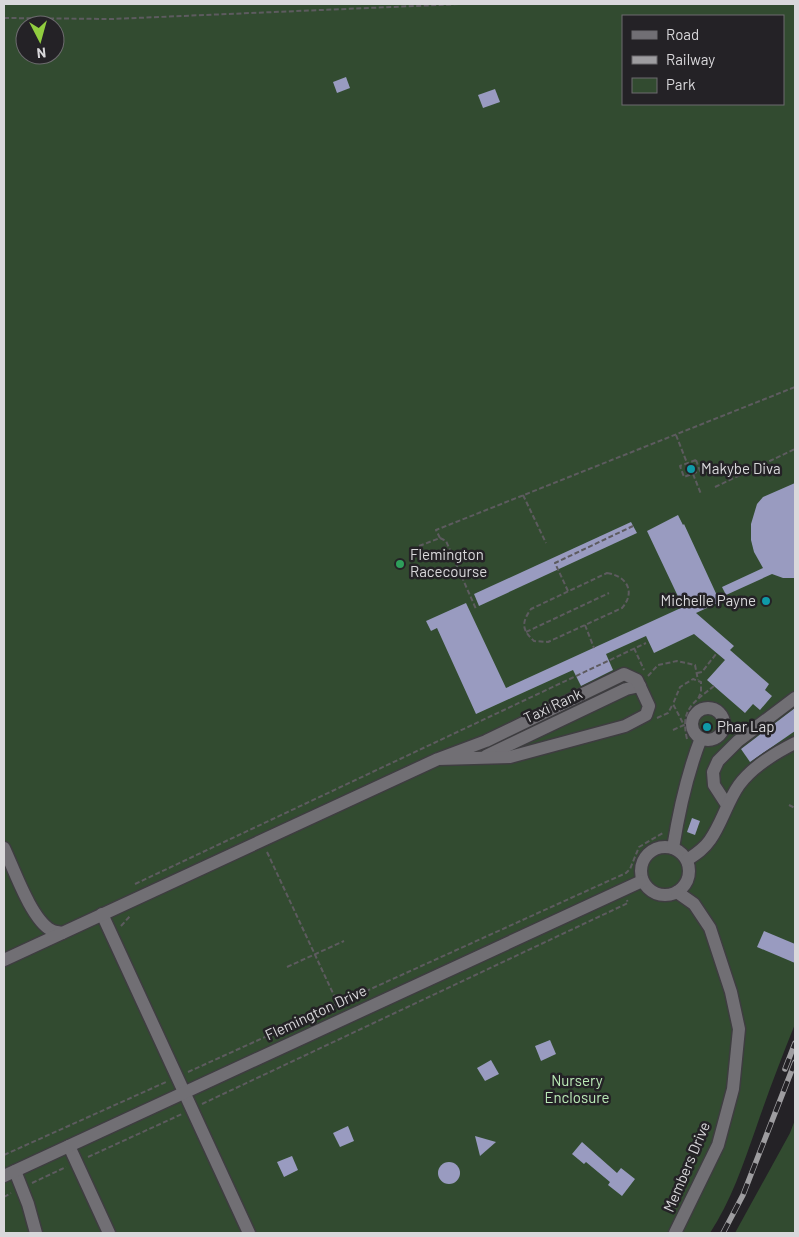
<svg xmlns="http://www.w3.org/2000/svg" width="799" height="1237" viewBox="0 0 799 1237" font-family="Barlow,sans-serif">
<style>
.green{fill:#324b30;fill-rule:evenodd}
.building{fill:#999bc0}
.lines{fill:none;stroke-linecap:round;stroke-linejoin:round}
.minor-casing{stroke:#3e3d40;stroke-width:15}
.path{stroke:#5d5b5f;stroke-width:2;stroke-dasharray:5 2.5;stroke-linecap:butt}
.minor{stroke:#716f74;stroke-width:12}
.rail-casing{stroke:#9e9da0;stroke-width:5.5}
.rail{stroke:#242226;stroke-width:4;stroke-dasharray:11;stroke-linecap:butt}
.culture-dot{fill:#0f9aa8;stroke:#242226;stroke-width:2}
.leisure-dot{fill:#2e9e5b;stroke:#242226;stroke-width:2}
.labels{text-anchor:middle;stroke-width:5;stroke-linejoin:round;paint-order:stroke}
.poi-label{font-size:15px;fill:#d9d8db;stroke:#242226;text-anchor:start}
.street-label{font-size:15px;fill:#d9d8db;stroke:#242226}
.park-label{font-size:15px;fill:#bbeab7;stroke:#242226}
</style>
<rect width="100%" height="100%" fill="#242226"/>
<g class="green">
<path d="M 4,4 L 795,4 L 795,1024 C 781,1059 768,1093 756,1128 C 743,1165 731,1201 710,1233 L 4,1233 ZM 623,16 L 783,16 L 783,104 L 623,104 ZM 25,25 L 55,25 L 55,55 L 25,55 Z"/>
<path d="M 795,1120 L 795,1233 L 735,1233 L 790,1133 Z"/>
</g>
<g class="building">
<path d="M 346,77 L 350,88 L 337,93 L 333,82 Z"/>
<path d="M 495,89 L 500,102 L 483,108 L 478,95 Z"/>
<path d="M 795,483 L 795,578 L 783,578 L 772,574 L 726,595 L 722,587 L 763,568 L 754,552 L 751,540 L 751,524 L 757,504 L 763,497 Z"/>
<path d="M 678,515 L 683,525 L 684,524 L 720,602 L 696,613 L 734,646 L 730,650 L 769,684 L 765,690 L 772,696 L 760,710 L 753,704 L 745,713 L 707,680 L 725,660 L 694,634 L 654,653 L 646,636 L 606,654 L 613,670 L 581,686 L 573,670 L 476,714 L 437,628 L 431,631 L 426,621 L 466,603 L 506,688 L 683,607 L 647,531 Z"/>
<path d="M 631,522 L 637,533 L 479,606 L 474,594 Z"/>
<path d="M 795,708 L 795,731 L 750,762 L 741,749 Z"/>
<path d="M 692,818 L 700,821 L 695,835 L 687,832 Z"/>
<path d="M 764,931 L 795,944 L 795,963 L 757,947 Z"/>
<path d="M 550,1040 L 556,1054 L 541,1061 L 535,1046 Z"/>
<path d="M 491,1060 L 499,1074 L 485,1081 L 477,1068 Z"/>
<path d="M 348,1126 L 354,1141 L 340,1147 L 333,1133 Z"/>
<path d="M 475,1136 L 496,1142 L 480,1156 Z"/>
<path d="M 582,1142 L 617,1173 L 621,1168 L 635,1179 L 622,1196 L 608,1185 L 610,1182 L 586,1162 L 584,1164 L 572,1154 Z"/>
<path d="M 292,1156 L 298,1170 L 284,1177 L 277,1162 Z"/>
<circle cx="449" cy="1173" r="11"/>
</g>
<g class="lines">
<defs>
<g id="minor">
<circle cx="708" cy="724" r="16"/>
<path d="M 486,756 L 626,689 L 640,686"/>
<path d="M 727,805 L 714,785 L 713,772 L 718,761 L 738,741 L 795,698"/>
<circle cx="665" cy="871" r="24"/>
<path d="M 4,848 C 14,869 31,919 51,930 C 54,932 58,932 62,933"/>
<path d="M 673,848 C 679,810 687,774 701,738"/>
<path d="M 687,860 C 696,854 704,849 710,840 C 722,823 727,802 739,785 C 753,766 775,753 795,743"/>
<path d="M 102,914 L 249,1233"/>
<path d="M 4,960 L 438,759 L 510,757 L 625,726 L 646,715 L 649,706 L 637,680 L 624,674 L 486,741 L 438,759"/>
<path d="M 69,1146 L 109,1233"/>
<path d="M 15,1171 L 28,1204 L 36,1233"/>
<path d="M 4,1176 L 642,881"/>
<path d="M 675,1233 L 718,1145 L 733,1089 L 739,1029 L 731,992 L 710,928 L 694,904 L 677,892"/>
</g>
</defs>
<use href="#minor" class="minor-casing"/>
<g class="path">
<path d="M 4,18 L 112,19 L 461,4"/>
<path d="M 676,435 L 687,463"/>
<path d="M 696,460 L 700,471 L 684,477 L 680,466 Z"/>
<path d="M 693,474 L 701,494"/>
<path d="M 715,487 L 795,449"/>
<path d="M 523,495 L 546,543"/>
<path d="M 440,538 L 436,530 L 795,387"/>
<path d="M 419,546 L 440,538 L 446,541 L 476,609"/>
<path d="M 607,573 C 627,576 636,592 622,608 L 548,642 L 534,641 C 522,630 521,623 531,609 Z"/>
<path d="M 568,591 L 555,563 L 633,526"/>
<path d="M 585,625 L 594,648"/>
<path d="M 526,632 L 609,593"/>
<path d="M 634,648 L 644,670"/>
<path d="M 697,673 L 702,672 L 716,654"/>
<path d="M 648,676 L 658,665 L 677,661 L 695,665 L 698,680"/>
<path d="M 657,718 L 668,713 L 673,704"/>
<path d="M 673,730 L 684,725 L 673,704 L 680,687 L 693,679 L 701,682 L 701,692 L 698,699"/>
<path d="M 687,739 C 680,709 693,703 714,686"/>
<path d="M 789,805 L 795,808"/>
<path d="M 267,852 L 338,1004"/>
<path d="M 135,884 L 646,643"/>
<path d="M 121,926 L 131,915"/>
<path d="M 287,967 L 344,941"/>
<path d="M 188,1072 L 626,873 L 630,869 L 639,847 L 663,833"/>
<path d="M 202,1104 L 628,903 L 627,900"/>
<path d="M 4,1155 L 166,1082"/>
<path d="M 88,1157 L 182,1114"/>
<path d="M 32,1183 L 66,1167"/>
<path d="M 4,1197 L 11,1193"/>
</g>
<use href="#minor" class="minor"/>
<defs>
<g id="rail">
<path d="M 785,1069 L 795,1043"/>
<path d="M 723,1233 L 743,1195 L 795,1062"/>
</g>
</defs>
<use href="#rail" class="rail-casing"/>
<use href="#rail" class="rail"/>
</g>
<g class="culture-dot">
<circle cx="691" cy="469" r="5"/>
<circle cx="766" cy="601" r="5"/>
<circle cx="707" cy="727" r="5"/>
</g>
<circle class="leisure-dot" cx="400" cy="564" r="5"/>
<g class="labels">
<g class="poi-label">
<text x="701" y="474">Makybe Diva</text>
<text x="410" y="560">Flemington<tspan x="410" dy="17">Racecourse</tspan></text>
<text x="756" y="606" text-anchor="end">Michelle Payne</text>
<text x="717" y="732">Phar Lap</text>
</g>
<g class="street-label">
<text transform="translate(553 706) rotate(-25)" y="5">Taxi Rank</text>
<text transform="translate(316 1013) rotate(-25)" y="5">Flemington Drive</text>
<text transform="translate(687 1167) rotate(-67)" y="5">Members Drive</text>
</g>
<g class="park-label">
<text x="577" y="1086">Nursery<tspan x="577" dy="17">Enclosure</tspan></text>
</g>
</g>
<rect width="799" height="1237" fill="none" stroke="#d9d8db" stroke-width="10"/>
<rect x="622" y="15" width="162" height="90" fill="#242226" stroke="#6c6b6e"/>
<rect x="632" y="31" width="25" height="8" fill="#716f74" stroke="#6c6b6e"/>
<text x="666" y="40" font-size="15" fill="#d9d8db">Road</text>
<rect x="632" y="56" width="25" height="8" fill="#9e9da0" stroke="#6c6b6e"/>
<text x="666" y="65" font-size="15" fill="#d9d8db">Railway</text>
<rect x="632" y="78" width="25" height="15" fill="#324b30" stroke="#6c6b6e"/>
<text x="666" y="90" font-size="15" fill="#d9d8db">Park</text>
<g transform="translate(40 40) rotate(174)"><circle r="24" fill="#242226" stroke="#6c6b6e"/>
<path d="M0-4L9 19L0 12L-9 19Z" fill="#91cd3f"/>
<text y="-8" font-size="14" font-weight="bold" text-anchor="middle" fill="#d9d8db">N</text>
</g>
</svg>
